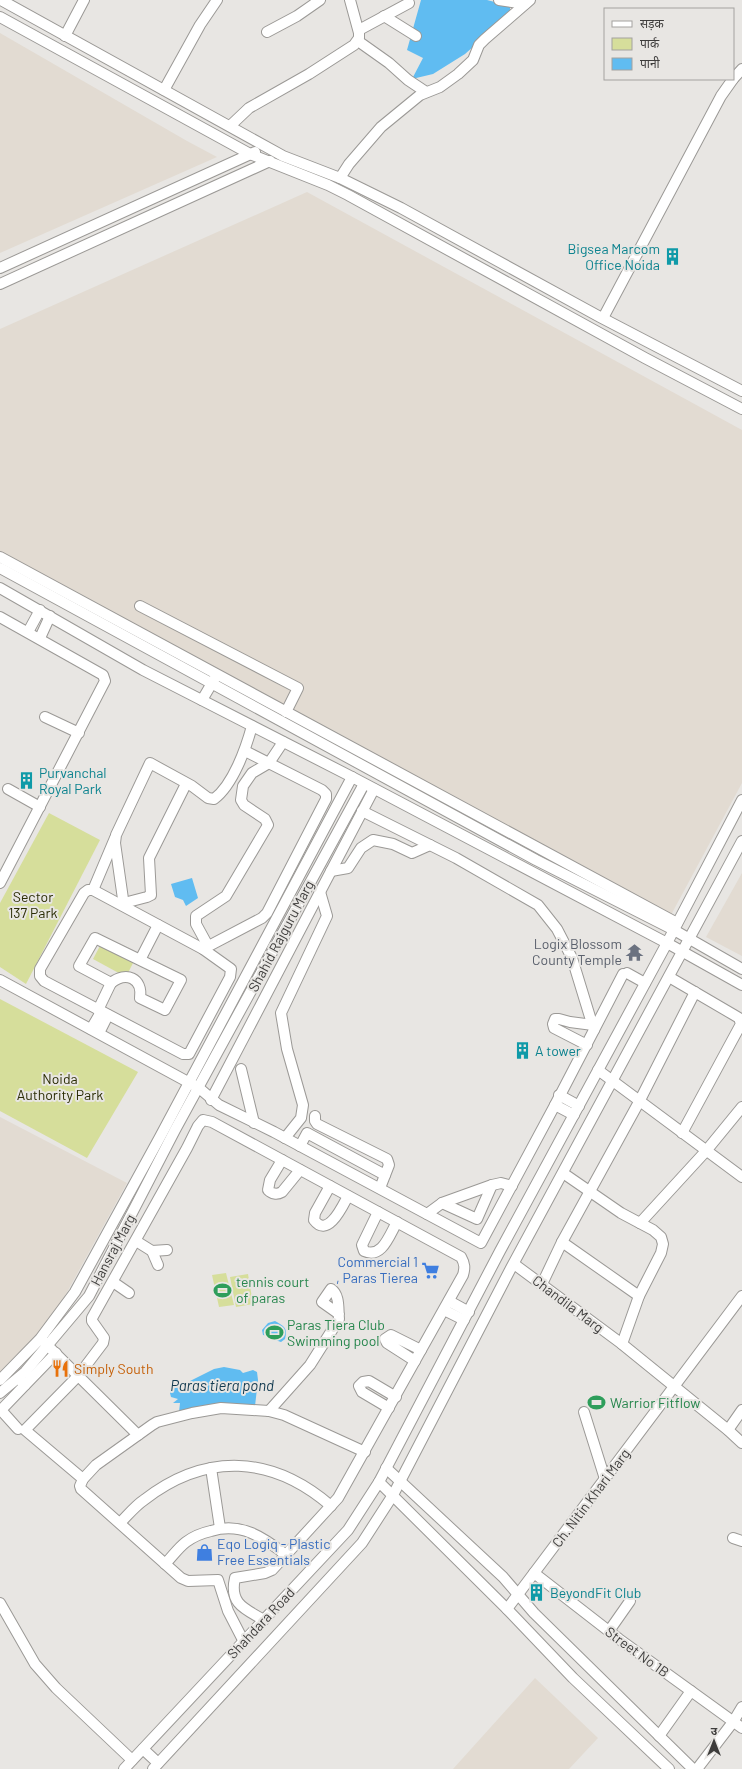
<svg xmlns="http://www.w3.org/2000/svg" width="742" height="1769" viewBox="0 0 742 1769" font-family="Barlow,'Noto Sans Devanagari',sans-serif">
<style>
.built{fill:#e2dbd2}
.green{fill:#d6de9b}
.water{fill:#60bcf1}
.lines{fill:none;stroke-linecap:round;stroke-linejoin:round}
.minor-casing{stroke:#9b9996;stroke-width:12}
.minor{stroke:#fff;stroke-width:10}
.labels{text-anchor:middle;stroke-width:4;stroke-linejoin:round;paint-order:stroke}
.culture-label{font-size:14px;fill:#0d838f;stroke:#e8e6e3;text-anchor:start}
.park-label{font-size:14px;fill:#2b2d05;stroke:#e8e6e3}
.street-label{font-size:14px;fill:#3e3d3c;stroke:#e8e6e3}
.worship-label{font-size:14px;fill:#5b616d;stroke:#e8e6e3;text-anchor:end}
.shop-label{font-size:14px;fill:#366cbe;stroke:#e8e6e3;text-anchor:end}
.leisure-label{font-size:14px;fill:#27864d;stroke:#e8e6e3;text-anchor:start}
.food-label{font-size:14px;fill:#c56008;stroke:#e8e6e3;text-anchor:start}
.water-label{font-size:15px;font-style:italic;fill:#123a50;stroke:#e8e6e3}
</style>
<rect width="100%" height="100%" fill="#e8e6e3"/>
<g class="built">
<path d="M 0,33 L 187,141 L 217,157 L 0,253 Z"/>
<path d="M 307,192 L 742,430 L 742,783 L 671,915 L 0,552 L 0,329 Z"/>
<path d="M 742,873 L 742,956 L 706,937 Z"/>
<path d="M 0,1117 L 127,1183 L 55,1314 L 0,1375 Z"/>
<path d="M 535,1678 L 598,1738 L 569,1769 L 453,1769 Z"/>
</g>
<g class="green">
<path d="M 49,813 L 100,840 L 26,984 L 0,967 L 0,903 Z"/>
<path d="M 101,944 L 134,961 L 126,977 L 93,959 Z"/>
<path d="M 0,999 L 138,1072 L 87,1158 L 0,1111 Z"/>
<path d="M 226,1273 L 234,1305 L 219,1307 L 212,1275 Z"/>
<path d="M 248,1274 L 253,1304 L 236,1307 L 230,1277 Z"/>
</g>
<g class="water">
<path d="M 421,0 L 487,0 L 510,6 L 510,14 L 465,54 L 433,74 L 412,79 L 423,58 L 407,50 Z"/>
<path d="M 192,878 L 198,898 L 186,906 L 183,900 L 175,897 L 171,884 Z"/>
<path d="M 275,1321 C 284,1326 288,1328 285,1339 L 281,1342 L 278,1341 L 273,1337 L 263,1335 L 262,1330 L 268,1323 Z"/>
<path d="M 224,1367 L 240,1370 L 243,1373 L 253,1370 L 257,1372 L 258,1380 L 255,1406 L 179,1412 L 180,1403 L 173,1403 L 178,1399 L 171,1397 L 170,1393 L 172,1386 L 188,1382 L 214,1369 Z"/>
</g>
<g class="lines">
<defs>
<g id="minor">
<path d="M 1,0 L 283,156 L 340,178 L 401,208 L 600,317 L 742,391"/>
<path d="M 499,0 L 525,4"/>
<path d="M 384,16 L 416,36"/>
<path d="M 0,17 L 250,154 L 328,185 L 348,195 L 645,358 L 742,409"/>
<path d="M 359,30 L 409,3"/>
<path d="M 267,32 L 297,16 L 320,0"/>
<path d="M 65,36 L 84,0"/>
<path d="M 358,41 L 389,63 L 408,80 L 426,92"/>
<path d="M 733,79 L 742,69"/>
<path d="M 164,90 L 200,25 L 217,0"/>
<path d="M 230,126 L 249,108 L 309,74 L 354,45 L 359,38 L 359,33 L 350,0"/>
<path d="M 340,178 L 349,164 L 381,127 L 420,95 L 440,87 L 458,74 L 473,60 L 479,45 L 485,39 L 530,0"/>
<path d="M 0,268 L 255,152"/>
<path d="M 0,284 L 270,161"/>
<path d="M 603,318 L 721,96 L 733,79"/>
<path d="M 0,557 L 677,923"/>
<path d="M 0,568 L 536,860 L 674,930 L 742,969"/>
<path d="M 0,588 L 143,670 L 352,777 L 667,943 L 742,985"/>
<path d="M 140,606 L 298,688 L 286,712"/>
<path d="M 0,617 L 103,675 L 105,681 L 0,883"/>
<path d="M 28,632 L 40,610"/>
<path d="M 40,638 L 50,616"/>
<path d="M 202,700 L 215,678"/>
<path d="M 45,717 L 79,733"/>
<path d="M 8,789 L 40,807"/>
<path d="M 362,811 L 456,858 L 538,905 L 557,929 L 572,958 L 594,1030 L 555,1105 L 574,1115"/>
<path d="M 331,871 L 348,868 L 361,848 L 373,840 L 393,844 L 412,853 L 430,845"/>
<path d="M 88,890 L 93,890 L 203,949 L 231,969 L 230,977 L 189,1054 L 183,1054 L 44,981 L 40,976 L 40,969 L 84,893 Z"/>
<path d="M 93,890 L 115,838"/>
<path d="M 124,903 L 147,897 L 151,895 L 149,858 L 186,784"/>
<path d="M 124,906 L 115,843 L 116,835 L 150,763 L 192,786 L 208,798 L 214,799 C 233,785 246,748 252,726"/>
<path d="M 208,946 L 196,924 L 196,916 L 226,896 L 268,825 L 265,819 L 244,805 L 241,800 L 243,786 L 252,773 L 269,763 L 283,742"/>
<path d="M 203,949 L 262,918 L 267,913 L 326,799 L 326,794 L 322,790 L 245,751"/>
<path d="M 140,960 L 181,980 L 165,1010 L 140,998 C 143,978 126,971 111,983 L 79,966 L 95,938 L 140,960 L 158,925"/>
<path d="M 627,973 L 645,983"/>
<path d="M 669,977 L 734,1015 L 739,1018 L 741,1024 L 682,1133"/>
<path d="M 0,980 L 199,1088 L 219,1105 L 274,1132 L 481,1243 L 555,1105"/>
<path d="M 98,1010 L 111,983"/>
<path d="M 91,1029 L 101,1012"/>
<path d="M 594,1030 L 623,974"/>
<path d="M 99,1033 L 108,1015"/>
<path d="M 587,1045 L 554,1028 L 553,1024 L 555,1019 L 559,1019 L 570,1022 L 593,1025"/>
<path d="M 241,1069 L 254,1123"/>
<path d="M 598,1070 L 742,1177"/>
<path d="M 559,1095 L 579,1106"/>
<path d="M 211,1100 L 374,789"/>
<path d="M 315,1116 L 315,1121 L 317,1124 L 387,1159 L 389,1165 L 380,1188"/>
<path d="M 285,1138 L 301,1118 L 303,1105 L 287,1049 L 281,1013 L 327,916 L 320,892"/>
<path d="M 300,1146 L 307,1133 L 385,1175"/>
<path d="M 282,1160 L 270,1180 L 268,1190 C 272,1194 277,1195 282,1192 L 300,1170"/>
<path d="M 563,1173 L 621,1213 L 653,1230 L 661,1237 L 663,1244 L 661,1253 L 639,1296 L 622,1344"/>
<path d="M 330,1186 L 315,1213 L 314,1220 C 328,1239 343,1205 348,1196"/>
<path d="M 442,1203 L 477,1219 L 492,1185"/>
<path d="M 378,1212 L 362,1245 L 364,1251 C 382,1259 389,1236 397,1222"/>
<path d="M 427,1214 L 442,1203 L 492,1185 L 501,1183 L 512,1186"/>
<path d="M 640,1223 L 706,1151 L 742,1107"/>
<path d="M 136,1241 L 152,1251 L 158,1265"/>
<path d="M 562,1242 L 639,1296"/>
<path d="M 152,1251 L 167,1250"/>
<path d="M 514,1264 L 622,1344 L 728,1430 L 742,1443"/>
<path d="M 113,1282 L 129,1293"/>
<path d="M 542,1284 L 562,1242 L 639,1102 L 695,992"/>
<path d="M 449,1301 L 469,1312"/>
<path d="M 444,1310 L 464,1320"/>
<path d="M 43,1341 L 138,1435"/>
<path d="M 415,1361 L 387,1343 L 385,1339 L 391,1335 L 421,1350"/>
<path d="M 0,1380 L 40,1339 L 75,1292 L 160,1137 L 352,777"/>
<path d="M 21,1381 L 25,1385 L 56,1353"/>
<path d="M 0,1393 L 25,1372 L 89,1296 L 175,1130 L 364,784"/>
<path d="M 389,1408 L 362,1392 L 359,1386 L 363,1382 L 369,1381 L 396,1397"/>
<path d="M 269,1411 L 310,1365 L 339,1319 C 338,1309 340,1295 331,1289 L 322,1302 L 339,1314"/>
<path d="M 584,1412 L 605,1479"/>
<path d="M 18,1429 L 1,1410 L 25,1385"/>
<path d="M 728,1430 L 742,1410"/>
<path d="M 211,1468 L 220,1528"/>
<path d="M 386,1468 L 503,1577 L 534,1613 L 693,1769"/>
<path d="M 83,1479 L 25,1430 L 78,1376 L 103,1343 L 104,1338 L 92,1321 L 92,1318 L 187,1148 L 198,1126 L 203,1120 L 212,1122 L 461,1257 C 465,1264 465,1268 463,1275 L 338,1498 L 272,1570 L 265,1573 L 235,1578 C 229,1604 245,1609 264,1620"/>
<path d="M 379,1482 L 507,1609 L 573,1678 L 669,1769"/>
<path d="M 120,1523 C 128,1515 135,1506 144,1500 C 206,1452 272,1455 331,1506"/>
<path d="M 733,1538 L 742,1541"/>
<path d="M 165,1564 C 172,1557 178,1548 186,1542 C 194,1536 202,1533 211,1531 C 241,1522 263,1537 286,1555"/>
<path d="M 534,1573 L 619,1639 L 742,1728"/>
<path d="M 0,1603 L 35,1664 L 56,1688 L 132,1760"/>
<path d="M 507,1609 L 742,1296"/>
<path d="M 609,1631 L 630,1601"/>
<path d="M 244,1642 L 228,1611 L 218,1580 L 188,1581 L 181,1578 L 81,1489 L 80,1486 L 83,1479 L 96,1465 L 152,1425 L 157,1422 L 192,1413 L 221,1408 L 269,1411 L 284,1415 L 365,1452"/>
<path d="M 659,1736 L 691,1691"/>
<path d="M 143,1749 L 158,1763"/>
<path d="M 124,1769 L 348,1530 L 379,1482 L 500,1251 L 667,943 L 742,800"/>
<path d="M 153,1769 L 362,1543 L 393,1495 L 511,1268 L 742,841"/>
<path d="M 697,1769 L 733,1722 L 742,1707"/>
</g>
</defs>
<use href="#minor" class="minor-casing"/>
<use href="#minor" class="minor"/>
</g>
<defs>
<symbol id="building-bare" viewBox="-9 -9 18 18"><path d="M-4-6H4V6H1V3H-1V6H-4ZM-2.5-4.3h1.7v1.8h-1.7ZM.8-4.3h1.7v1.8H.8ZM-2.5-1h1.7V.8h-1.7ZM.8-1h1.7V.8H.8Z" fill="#0f9aa8" stroke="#e8e6e3" stroke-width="2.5" paint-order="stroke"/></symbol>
<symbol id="temple-bare" viewBox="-9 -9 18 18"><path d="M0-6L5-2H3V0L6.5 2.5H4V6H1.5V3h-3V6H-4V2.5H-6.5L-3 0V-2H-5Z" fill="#6b7280" stroke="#e8e6e3" stroke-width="2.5" paint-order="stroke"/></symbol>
<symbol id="supermarket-bare" viewBox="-9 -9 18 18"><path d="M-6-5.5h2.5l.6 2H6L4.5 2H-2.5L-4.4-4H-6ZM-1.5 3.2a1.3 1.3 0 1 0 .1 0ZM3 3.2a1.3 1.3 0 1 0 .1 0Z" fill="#3f7fe0" stroke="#e8e6e3" stroke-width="2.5" paint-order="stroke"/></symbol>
<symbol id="stadium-bare" viewBox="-9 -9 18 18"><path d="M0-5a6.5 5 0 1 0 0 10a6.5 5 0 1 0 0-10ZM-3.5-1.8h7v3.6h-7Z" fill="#2e9e5b" stroke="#e8e6e3" stroke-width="2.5" paint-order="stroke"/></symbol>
<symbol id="restaurant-bare" viewBox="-9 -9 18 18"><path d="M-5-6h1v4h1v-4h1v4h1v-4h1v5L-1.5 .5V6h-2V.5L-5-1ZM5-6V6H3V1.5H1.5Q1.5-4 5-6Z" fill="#e8710a" stroke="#e8e6e3" stroke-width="2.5" paint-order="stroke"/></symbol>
<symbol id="shop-bare" viewBox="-9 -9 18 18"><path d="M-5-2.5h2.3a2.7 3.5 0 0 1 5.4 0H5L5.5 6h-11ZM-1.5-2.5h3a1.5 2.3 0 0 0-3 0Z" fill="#3f7fe0" stroke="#e8e6e3" stroke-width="2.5" paint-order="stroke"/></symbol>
</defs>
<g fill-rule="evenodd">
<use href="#building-bare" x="660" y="244" width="25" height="25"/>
<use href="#building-bare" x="14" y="768" width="25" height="25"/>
<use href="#temple-bare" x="622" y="940" width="25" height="25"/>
<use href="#building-bare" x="510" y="1038" width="25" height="25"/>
<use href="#supermarket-bare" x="418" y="1258" width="25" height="25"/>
<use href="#stadium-bare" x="210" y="1278" width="25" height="25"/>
<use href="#stadium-bare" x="262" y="1320" width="25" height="25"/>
<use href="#restaurant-bare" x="48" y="1356" width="25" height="25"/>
<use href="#stadium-bare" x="584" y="1390" width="25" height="25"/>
<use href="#shop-bare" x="192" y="1540" width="25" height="25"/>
<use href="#building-bare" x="524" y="1580" width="25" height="25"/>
</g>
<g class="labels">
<g class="culture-label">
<text x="660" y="254" text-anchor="end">Bigsea Marcom<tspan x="660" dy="16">Office Noida</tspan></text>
<text x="39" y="778">Purvanchal<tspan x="39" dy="16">Royal Park</tspan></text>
<text x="535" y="1056">A tower</text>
<text x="550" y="1598">BeyondFit Club</text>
</g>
<g class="park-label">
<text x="33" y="902">Sector<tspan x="33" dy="16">137 Park</tspan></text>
<text x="60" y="1084">Noida<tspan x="60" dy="16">Authority Park</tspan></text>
</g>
<g class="street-label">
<text transform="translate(281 936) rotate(-62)" y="5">Shahid Rajguru Marg</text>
<text transform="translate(113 1250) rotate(-62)" y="5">Hansraj Marg</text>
<text transform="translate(568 1304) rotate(37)" y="5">Chandila Marg</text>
<text transform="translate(591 1498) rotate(-53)" y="5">Ch. Nitin Khari Marg</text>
<text transform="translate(261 1623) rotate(-47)" y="5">Shahdara Road</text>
<text transform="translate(637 1652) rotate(36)" y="5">Street No 1B</text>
</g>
<g class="worship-label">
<text x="622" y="949">Logix Blossom<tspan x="622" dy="16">County Temple</tspan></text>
</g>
<g class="shop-label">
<text x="418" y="1267">Commercial 1<tspan x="418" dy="16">, Paras Tierea</tspan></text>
<text x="217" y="1549" text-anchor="start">Eqo Logiq - Plastic<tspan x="217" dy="16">Free Essentials</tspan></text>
</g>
<g class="leisure-label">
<text x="236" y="1287">tennis court<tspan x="236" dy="16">of paras</tspan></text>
<text x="287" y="1330">Paras Tiera Club<tspan x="287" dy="16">Swimming pool</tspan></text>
<text x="610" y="1408">Warrior Fitflow</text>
</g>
<g class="food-label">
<text x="74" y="1374">Simply South</text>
</g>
<g class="water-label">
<text x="222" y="1391">Paras tiera pond</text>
</g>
</g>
<rect x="604" y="8" width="130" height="72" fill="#e8e6e3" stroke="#a4a2a0"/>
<rect x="612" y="21" width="20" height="6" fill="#ffffff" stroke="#a4a2a0"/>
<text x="640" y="28" font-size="12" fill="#3e3d3c">सड़क</text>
<rect x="612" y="38" width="20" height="12" fill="#d6de9b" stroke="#a4a2a0"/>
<text x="640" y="48" font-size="12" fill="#3e3d3c">पार्क</text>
<rect x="612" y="58" width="20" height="12" fill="#60bcf1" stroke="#a4a2a0"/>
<text x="640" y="68" font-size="12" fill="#3e3d3c">पानी</text>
<g transform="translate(714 1741)" stroke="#e8e6e3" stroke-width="3" paint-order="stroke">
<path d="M0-3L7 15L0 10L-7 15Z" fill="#3e3d3c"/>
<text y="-6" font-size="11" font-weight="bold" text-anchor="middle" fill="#3e3d3c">उ</text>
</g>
</svg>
